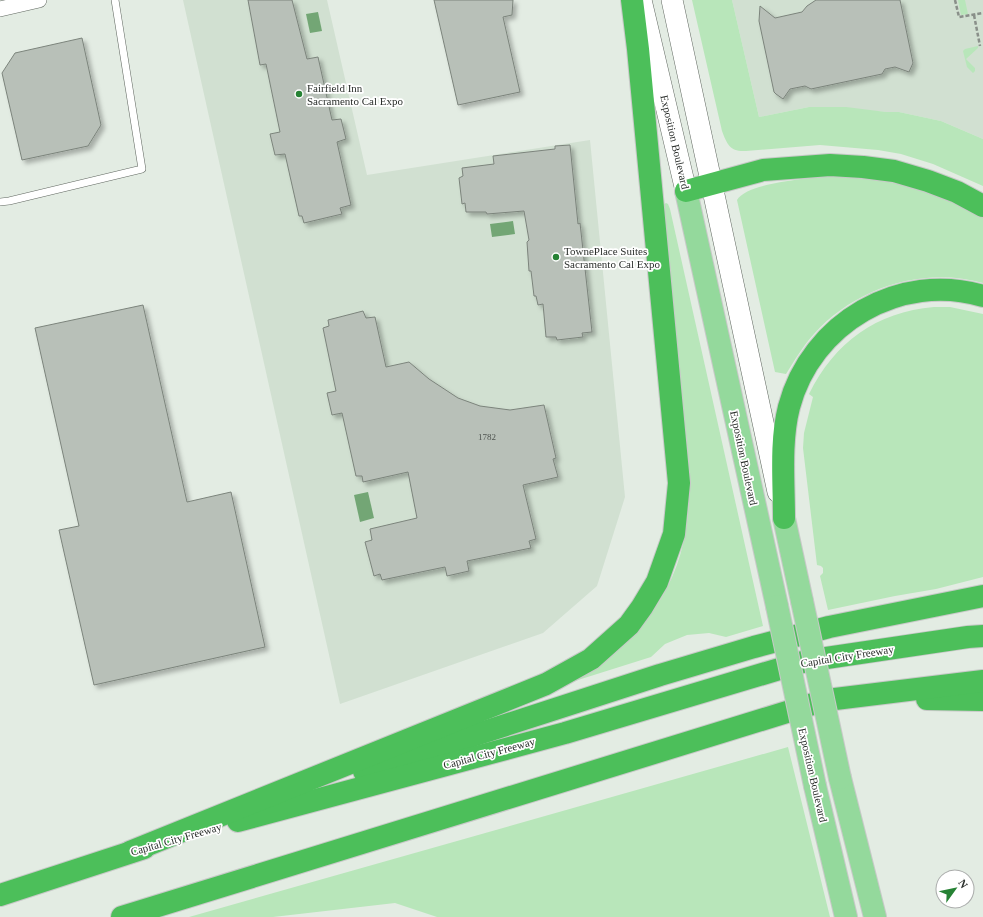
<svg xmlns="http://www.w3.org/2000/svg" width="983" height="917" viewBox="0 0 983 917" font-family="'Times New Roman',serif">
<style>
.built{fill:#d1e0d1}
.green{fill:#b8e6ba}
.water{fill:#73a675}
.building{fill:#b8c0b8;stroke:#7c847c;filter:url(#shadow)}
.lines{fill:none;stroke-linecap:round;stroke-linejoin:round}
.lane-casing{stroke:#616861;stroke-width:8}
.street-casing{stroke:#616861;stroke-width:16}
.secondary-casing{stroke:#616861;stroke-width:22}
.primary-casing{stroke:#c8c9c8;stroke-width:24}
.highway-casing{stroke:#c8c9c8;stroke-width:24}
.path{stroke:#898f89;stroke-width:2.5;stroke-dasharray:4 2;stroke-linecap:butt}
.lane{stroke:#fff;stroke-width:7}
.street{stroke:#fff;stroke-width:15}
.secondary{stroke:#fff;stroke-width:21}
.primary{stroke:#94d99c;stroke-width:22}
.highway{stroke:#4cbf5a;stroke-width:22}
.primary-bridge-casing{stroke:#c8c9c8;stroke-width:24;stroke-linecap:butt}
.primary-bridge{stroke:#94d99c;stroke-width:22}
.poi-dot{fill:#268234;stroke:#fff;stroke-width:1.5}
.labels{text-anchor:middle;stroke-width:3.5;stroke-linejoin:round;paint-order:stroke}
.number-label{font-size:9px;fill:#4e534f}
.poi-label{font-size:11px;fill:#2b2f2c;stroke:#fff;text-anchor:start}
.street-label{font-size:11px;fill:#2b2f2c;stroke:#fff}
</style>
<defs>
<filter id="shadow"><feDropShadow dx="3.5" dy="3.5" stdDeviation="2" flood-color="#0004"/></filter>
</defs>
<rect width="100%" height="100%" fill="#e3ece3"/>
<g class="built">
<path d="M 183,0 L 327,0 L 367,175 L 590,140 L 625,497 L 597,586 L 543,633 L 340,704 Z"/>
<path d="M 732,0 L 983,0 L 983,139 L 941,121 L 899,112 L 886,112 L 809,107 L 759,117 Z"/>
</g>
<g class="green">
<path d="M 692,0 L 732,0 L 759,117 L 809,107 L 846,107 L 886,112 L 899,112 L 941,121 L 983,139 L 983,186 L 933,164 L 901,154 L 878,150 L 820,145 L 746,151 C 730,152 727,144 722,131 Z"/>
<path d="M 958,0 L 965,0 L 968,14 L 961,15 Z"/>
<path d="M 978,46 L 978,48 L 966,59 L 975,68 L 975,71 L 973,73 L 967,67 L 963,51 L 965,49 Z"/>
<path d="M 832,176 C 889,178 933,189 983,216 L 983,283 C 923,266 855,288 814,334 C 803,346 795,360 786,374 L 775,372 L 737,200 C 747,182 813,178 832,176 Z"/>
<path d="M 666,203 L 668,204 L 670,209 L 763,626 L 726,637 L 709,633 L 687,635 L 665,644 L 651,657 L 559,686 C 572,679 587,673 599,664 C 660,620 689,564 689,489 C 690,459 685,430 682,401 C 679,364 674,327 670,289 C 667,261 666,233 663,205 Z"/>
<path d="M 934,307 L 950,307 L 983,314 L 983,577 L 936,589 L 895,596 L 828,610 L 820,576 L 823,573 L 823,568 L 821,566 L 817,565 L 803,448 L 804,433 L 813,397 L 809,394 C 835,342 876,312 934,307 Z"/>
<path d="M 788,747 L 830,917 L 437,917 L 395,903 L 273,917 L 189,917 Z"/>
</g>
<g class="water">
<path d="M 318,12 L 322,31 L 310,33 L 306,14 Z"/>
<path d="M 513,221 L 515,234 L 492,237 L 490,224 Z"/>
<path d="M 368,492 L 374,518 L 360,522 L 354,495 Z"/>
</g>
<g class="building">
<path d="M 248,0 L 292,0 L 307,59 L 318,57 L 332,120 L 341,119 L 346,139 L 337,142 L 351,205 L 340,208 L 342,214 L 304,223 L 302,216 L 299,216 L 285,154 L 275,155 L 270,134 L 280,132 L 266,64 L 260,65 Z"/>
<path d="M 434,0 L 513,0 L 512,15 L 503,17 L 520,92 L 458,105 Z"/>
<path d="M 816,0 L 900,0 L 913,63 L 909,72 L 895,67 L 885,69 L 882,74 L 811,89 L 805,86 L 790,89 L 783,99 L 776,94 L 774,92 L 759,21 L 760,6 L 775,18 L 802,12 L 807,6 Z"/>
<path d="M 82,38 L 101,125 L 88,146 L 22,160 L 2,73 L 15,53 Z"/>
<path d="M 570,145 L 578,224 L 580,223 L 592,332 L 582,333 L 583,337 L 557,340 L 556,337 L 546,337 L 543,304 L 538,305 L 536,296 L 534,296 L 531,271 L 529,271 L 527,242 L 529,240 L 524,211 L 487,214 L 486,212 L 466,212 L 465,203 L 462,204 L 459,178 L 463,176 L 462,168 L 494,164 L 493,156 L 555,149 L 555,146 Z"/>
<path d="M 143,305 L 187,502 L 231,492 L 265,647 L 94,685 L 59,530 L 79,526 L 35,328 Z"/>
<path d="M 363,311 L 366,318 L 375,317 L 386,367 L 409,362 L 429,379 L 458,398 L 480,406 L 510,410 L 544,405 L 556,458 L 553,459 L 558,477 L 523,485 L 536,539 L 529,541 L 531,548 L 467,561 L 469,571 L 447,576 L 445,567 L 382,580 L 380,574 L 374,576 L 365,542 L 372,540 L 370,529 L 417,518 L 408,472 L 363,482 L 362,476 L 356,476 L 342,413 L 332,415 L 327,393 L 336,391 L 323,328 L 329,326 L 328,320 Z"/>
</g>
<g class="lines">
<defs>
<path id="lane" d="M 0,202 L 9,201 L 142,169 L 115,0"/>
<path id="street" d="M 0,9 L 39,0"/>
<g id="secondary">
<path d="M 641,0 L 686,191"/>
<path d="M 672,0 L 778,492"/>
</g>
<g id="primary">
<path d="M 686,191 L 777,606"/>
<path d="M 784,518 L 802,601"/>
<path d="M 840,778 L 875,917"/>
<path d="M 815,786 L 846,917"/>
</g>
<g id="highway">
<path d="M 686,191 L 763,170 L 830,165 L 863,167 L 894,171 L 928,181 L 957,192 L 983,206"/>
<path d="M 784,518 C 784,482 780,442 789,407 C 811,323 900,271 983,296"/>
<path d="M 927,699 L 983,700"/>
<path d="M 364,771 L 660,675 L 754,647 L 829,627 L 983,596"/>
<path d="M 238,821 L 565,733 L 806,661 L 968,637 L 983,636"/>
<path d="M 130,852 L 546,684 L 591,659 L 629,625 L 642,607 L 657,582 L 674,534 L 679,483 L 638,49 L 632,0"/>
<path d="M 0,895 L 144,848"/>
<path d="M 122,917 L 816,703 L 835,699 L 983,681"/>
</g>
</defs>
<use href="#lane" class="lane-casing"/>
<use href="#street" class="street-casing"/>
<use href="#secondary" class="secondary-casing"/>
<use href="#primary" class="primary-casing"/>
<use href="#highway" class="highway-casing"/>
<g class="path">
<path d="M 955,0 L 959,17 L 983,13"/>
<path d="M 974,15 L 980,46"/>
</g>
<use href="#lane" class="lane"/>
<use href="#street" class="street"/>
<use href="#secondary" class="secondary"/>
<use href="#primary" class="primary"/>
<use href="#highway" class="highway"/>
<defs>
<g id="primary-bridge">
<path d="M 802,601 L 840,778"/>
<path d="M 777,606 L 815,786"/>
</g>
</defs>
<use href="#primary-bridge" class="primary-bridge-casing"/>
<use href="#primary-bridge" class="primary-bridge"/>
</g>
<g class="poi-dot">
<circle cx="299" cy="94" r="4"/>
<circle cx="556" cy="257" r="4"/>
</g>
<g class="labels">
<g class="number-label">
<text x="487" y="440">1782</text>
</g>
<g class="poi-label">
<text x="307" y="92">Fairfield Inn<tspan x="307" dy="13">Sacramento Cal Expo</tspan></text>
<text x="564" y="255">TownePlace Suites<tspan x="564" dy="13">Sacramento Cal Expo</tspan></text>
</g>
<g class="street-label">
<text transform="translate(675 142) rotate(77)" y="4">Exposition Boulevard</text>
<text transform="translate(744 458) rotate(78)" y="4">Exposition Boulevard</text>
<text transform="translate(847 656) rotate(-9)" y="4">Capital City Freeway</text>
<text transform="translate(489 753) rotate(-15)" y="4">Capital City Freeway</text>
<text transform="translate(813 775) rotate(77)" y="4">Exposition Boulevard</text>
<text transform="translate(176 839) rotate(-16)" y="4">Capital City Freeway</text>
</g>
</g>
<g transform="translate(955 889) rotate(57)"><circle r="19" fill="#ffffff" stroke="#aaacab"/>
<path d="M0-3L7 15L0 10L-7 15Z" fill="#268234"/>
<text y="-6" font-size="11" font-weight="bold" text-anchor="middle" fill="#2b2f2c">N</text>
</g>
</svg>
